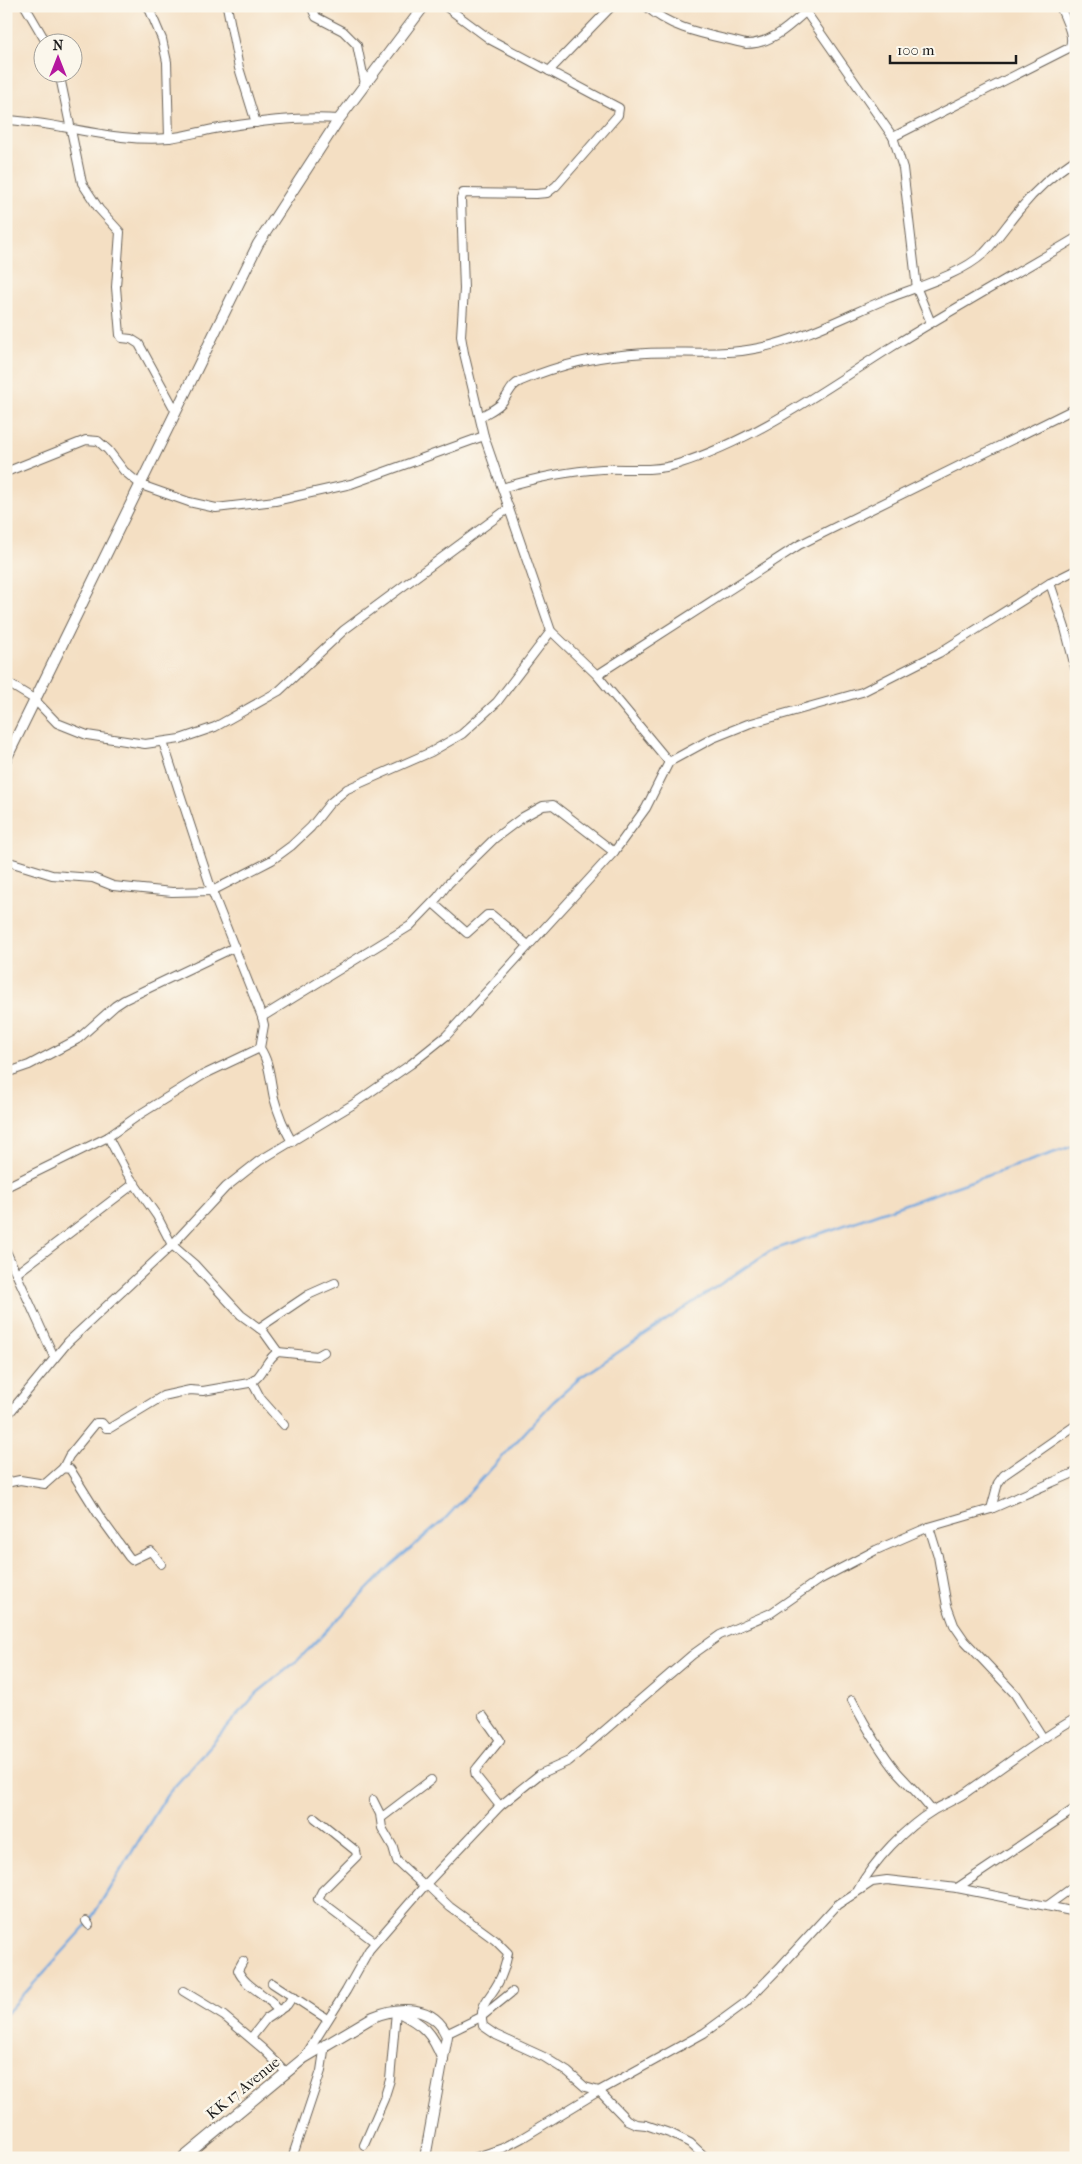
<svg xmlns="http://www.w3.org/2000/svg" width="1082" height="2164" viewBox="0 0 1082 2164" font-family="'IM FELL French Canon',serif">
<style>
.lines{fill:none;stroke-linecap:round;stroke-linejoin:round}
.stream{stroke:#71a6de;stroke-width:2.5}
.minor-casing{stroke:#686056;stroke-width:10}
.tertiary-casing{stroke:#686056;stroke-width:12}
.minor{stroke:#fff;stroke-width:8}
.tertiary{stroke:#fff;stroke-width:10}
.labels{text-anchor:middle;stroke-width:5;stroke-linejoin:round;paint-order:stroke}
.street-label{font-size:15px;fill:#1c1c1c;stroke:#fbf7ec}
</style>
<rect width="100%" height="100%" fill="#fbf7ec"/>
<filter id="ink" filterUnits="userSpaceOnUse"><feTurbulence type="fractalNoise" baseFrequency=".02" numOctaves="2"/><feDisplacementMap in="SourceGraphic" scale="10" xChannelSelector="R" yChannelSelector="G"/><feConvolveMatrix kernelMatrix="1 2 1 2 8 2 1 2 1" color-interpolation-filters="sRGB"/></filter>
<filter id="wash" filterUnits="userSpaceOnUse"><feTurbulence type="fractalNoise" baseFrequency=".0096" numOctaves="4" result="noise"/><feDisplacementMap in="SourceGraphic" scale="20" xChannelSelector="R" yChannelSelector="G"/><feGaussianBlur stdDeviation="1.12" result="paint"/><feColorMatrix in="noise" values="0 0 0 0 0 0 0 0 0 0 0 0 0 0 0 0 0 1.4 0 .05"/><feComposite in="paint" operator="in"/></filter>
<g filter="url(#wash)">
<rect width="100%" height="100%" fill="#f4dfc3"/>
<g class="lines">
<path class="stream" d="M 6,2014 L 87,1925 L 167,1795 L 257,1693 L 298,1660 L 391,1565 L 443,1521 L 553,1402 L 581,1377 L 770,1251 L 1070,1147 L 1076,1147"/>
</g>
</g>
<g filter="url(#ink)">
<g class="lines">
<defs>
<g id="minor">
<path d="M 25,6 L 46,42"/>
<path d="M 148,6 L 162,39 L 167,62 L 169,138"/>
<path d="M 227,6 L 239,68 L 256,123"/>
<path d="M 311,6 L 316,17 L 343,31 L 357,45 L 365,84"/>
<path d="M 445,6 L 491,40 L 619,108 L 618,115 L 556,186 L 547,193 L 536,194 L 463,193 L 461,199 L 464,289 L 461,336 L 464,353 L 484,436 L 551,631 L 597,675 L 669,762"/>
<path d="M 646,6 C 673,31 712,35 746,44 C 774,44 792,23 812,6"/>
<path d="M 806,12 L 893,137 L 903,168 L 917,289 L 931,323"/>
<path d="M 549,71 L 612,6"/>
<path d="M 59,72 L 82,183 L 99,209 L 120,232 L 116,287 L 120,335 L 122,338 L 131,339 L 139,344 L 175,410"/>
<path d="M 6,120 C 61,122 114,143 169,138 C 184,136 199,132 214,129 C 255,122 298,116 339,119"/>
<path d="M 893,137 L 1069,48 C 1076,37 1064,17 1060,6"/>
<path d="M 480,417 C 488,412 499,408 504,400 C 510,392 511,385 521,381 C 560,364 604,355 646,353 C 683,351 722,356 759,348 C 805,338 846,316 889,298 C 917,287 962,274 984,253 C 997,240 1008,223 1020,209 C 1036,189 1055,173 1076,159"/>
<path d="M 6,472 L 86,440 L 98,441 L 108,450 L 124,471 L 141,485 L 189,502 L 216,508 L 275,501 L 351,484 L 484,436"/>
<path d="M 502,488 C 535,478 568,471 602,469 C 627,468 654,472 678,464 C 755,440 822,391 890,348 C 951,310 1014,275 1076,238"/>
<path d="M 1050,583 L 1065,628 L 1076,671"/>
<path d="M 597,675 L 799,545 L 1076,408"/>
<path d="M 6,682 L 34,699 L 57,723 L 87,735 L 145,744 L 180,739 L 215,727 L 279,691 L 344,630 L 509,508"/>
<path d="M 163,742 L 212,891 L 262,1017 L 264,1025 L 260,1048 C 270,1063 270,1080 274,1098 C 278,1113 284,1128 292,1142"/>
<path d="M 6,861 L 52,875 L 93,878 L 113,886 L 172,892 L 212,891 L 272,860 L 291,846 L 311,827 L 330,803 L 347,789 L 431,752 L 462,734 L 497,702 L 551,631"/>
<path d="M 433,903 L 467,933 L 487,915 L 492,915 L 528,945"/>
<path d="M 262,1017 L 410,926 L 438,897 L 448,884 L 495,838 L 523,817 L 543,806 L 553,805 L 614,852"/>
<path d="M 6,1073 L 29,1065 L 78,1039 L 115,1006 L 124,1000 L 235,947"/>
<path d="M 108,1137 L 127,1173 L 157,1216 L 172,1245 L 194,1264 L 241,1315 L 263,1331 L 278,1352"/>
<path d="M 6,1187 L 108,1137 L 142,1113 L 203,1075 L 260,1048"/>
<path d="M 6,1251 L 54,1357"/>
<path d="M 17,1273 L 135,1183"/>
<path d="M 259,1328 L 308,1295 L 335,1283"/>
<path d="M 252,1382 L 261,1399 L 284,1425"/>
<path d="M 6,1417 L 68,1342 L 172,1245 L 226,1187 L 259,1161 L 352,1105 L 411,1064 L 446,1036 L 614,852 L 646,808 L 669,762 L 713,738 L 748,724 L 862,692 L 939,653 L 1050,583 L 1076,570"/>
<path d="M 63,1468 L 69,1456 L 96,1423 L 102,1423 L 106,1428 L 110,1428 L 163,1396 L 190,1390 L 203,1391 L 249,1383 C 264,1377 265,1359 278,1352 L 317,1356 L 324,1352"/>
<path d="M 6,1483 L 20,1480 L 45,1484 L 63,1468 L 70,1469 L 100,1517 L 129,1557 L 132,1560 L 151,1551 L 161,1564"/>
<path d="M 991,1509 L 998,1483 L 1004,1475 L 1076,1425"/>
<path d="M 929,1527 L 938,1556 L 947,1606 L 954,1625 L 965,1641 L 1015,1694 L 1043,1738"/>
<path d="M 852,1700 C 865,1725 880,1751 898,1773 C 910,1786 922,1797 932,1811"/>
<path d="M 483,1716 L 500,1740 L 478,1767 L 475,1771 L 476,1776 L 500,1806"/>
<path d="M 373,1800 L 380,1814 L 382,1828 L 393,1847 L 397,1861 L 424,1886"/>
<path d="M 315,1818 L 356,1851 L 357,1856 L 322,1891 L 318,1899 L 375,1942"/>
<path d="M 381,1818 L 431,1780"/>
<path d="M 426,1884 L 450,1907 L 495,1940 L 508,1953 C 506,1963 503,1974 498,1983 C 489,2000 478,2004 483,2026 L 496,2035 L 544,2057 L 568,2072 L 585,2087 L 599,2091 L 627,2120 L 636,2124 L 646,2125 L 672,2134 L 690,2143 L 706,2158"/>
<path d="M 957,1888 L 1076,1808"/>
<path d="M 858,1890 C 873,1861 906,1827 934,1810 C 946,1803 960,1798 971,1789 C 1006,1765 1039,1739 1076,1718"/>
<path d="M 1047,1906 L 1076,1885"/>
<path d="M 86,1921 L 89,1925"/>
<path d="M 243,1961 L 238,1970 C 243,1984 262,1993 273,2003 L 273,2005 L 279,2011"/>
<path d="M 272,1983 L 324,2017"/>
<path d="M 183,1991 L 224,2016 L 263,2049 L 286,2072"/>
<path d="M 446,2034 L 481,2017 L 512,1992"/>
<path d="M 251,2038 L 266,2019 L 287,2005 L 293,1996"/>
<path d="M 304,2058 L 346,1991 L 369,1950 L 426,1884 L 500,1806 L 540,1774 L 569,1761 L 692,1655 L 720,1635 L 771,1613 L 817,1581 L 876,1550 L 929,1527 L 991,1509 L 1076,1472"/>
<path d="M 364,2145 L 384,2099 L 390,2080 L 396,2011"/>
<path d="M 292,2158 L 321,2071 L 325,2044"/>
<path d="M 474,2158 L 503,2148 L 522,2138 L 599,2091 L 704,2033 L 745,2003 L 781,1966 L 837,1905 L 872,1882 L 887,1880 L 957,1888 L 1076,1912"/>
</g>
<g id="tertiary">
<path d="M 6,759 L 258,244 L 339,119 L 424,6"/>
<path d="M 397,2011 C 424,2025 432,2032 443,2060"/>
<path d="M 183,2158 L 304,2058 L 373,2017 C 399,2006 434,2005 447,2036 L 425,2158"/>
</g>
</defs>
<use href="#minor" class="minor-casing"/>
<use href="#tertiary" class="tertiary-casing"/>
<use href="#minor" class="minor"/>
<use href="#tertiary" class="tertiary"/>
</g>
</g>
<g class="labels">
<g class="street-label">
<text transform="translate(243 2088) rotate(-39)" y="5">KK 17 Avenue</text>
</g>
</g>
<rect width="1082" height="2164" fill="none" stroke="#fbf7ec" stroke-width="25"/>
<g transform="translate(58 58)"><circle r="24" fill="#fbf7ec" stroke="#a29f99"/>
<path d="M0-4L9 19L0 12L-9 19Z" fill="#b5179e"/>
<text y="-8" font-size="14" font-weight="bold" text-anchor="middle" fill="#1c1c1c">N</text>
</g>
<path d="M890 55v8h126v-8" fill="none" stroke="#1c1c1c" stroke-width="2.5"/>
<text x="897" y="55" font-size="15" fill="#1c1c1c" stroke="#fbf7ec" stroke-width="4" paint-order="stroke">100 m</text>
</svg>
